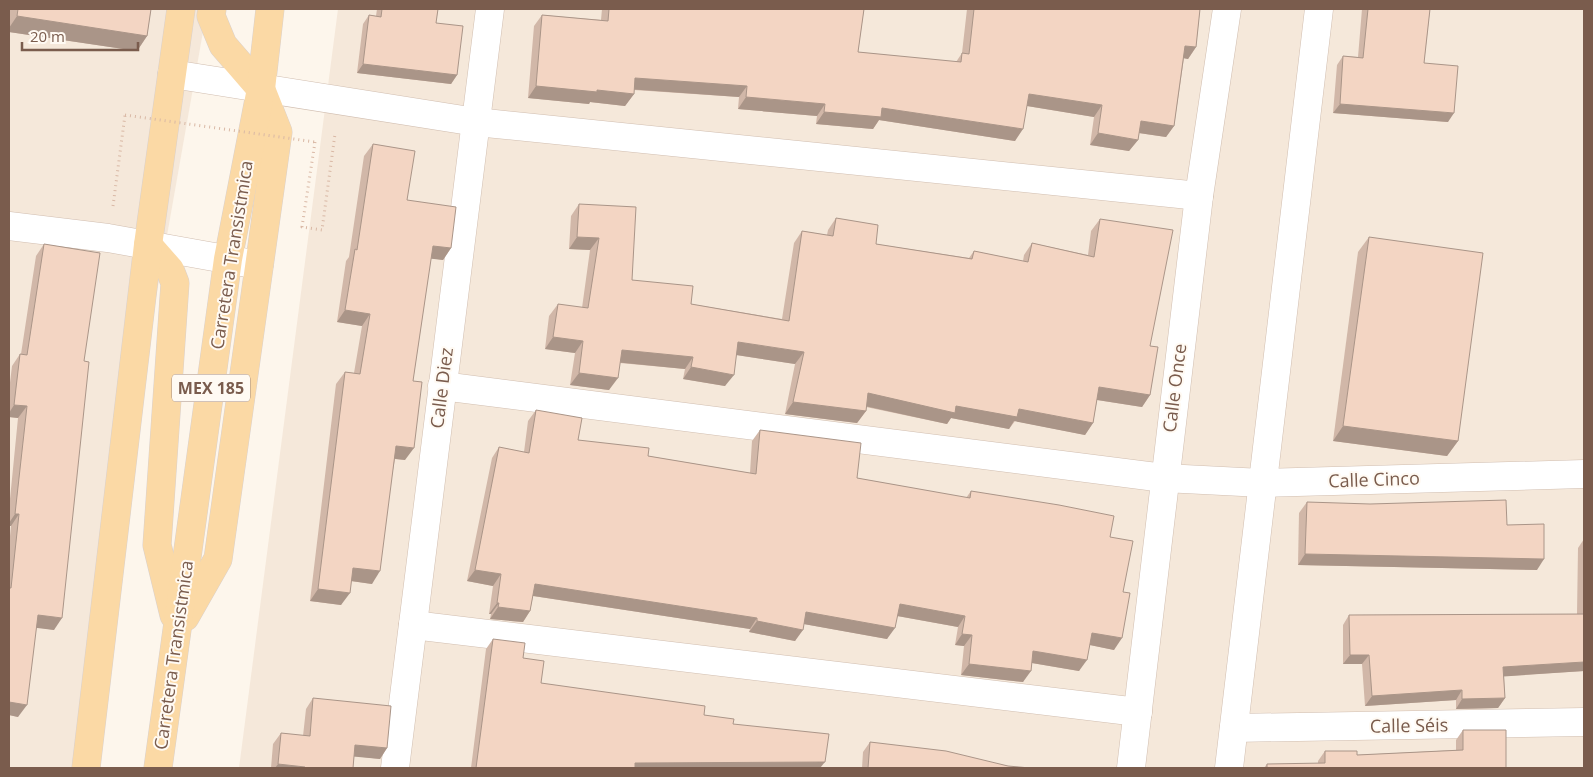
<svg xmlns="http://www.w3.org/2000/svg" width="1593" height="777" viewBox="0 0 1593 777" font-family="'Open Sans',sans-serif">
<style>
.residential{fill:#f5e8da}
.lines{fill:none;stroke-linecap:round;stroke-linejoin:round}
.minor-casing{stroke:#d1beb0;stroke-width:29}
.primary-casing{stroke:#dad1cd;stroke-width:29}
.path{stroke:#d9b8a5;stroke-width:3;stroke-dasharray:1 4;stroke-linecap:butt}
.minor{stroke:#fff;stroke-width:28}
.primary{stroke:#fbd9a5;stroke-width:28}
.path-bridge{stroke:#d9b8a5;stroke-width:3;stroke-dasharray:1 4;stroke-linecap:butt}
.wall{fill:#d1b7a8}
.shaded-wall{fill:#aa9588}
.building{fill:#f3d5c3;stroke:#aa9588}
.labels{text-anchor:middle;stroke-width:4;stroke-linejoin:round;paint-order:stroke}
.shield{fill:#fffaf3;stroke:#a28b7f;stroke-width:1}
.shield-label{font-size:16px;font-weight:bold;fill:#7a5c4d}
.street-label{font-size:18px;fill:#7a5c4d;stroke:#fffaf3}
</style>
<rect width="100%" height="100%" fill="#fdf6ec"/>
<g class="residential">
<path d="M 9,9 L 207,9 L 73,768 L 9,768 Z"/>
<path d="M 338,9 L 1584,9 L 1584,768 L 239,768 Z"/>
</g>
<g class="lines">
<defs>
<g id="minor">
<path d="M 172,74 L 476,122 L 1199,196"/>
<path d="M 9,226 L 108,238 L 259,265"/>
<path d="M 442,386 L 1164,478 L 1262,483 L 1584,474"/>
<path d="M 413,625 L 1138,712"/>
<path d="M 1234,728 L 1584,722"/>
<path d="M 395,768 L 490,9"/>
<path d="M 1131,768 L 1199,196 L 1227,9"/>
<path d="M 1229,768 L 1319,9"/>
</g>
<g id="primary">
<path d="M 148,245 L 170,270 L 175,283 L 157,545 L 174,615"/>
<path d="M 185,617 L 218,559 L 278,132 L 261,89 L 223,45 L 211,16 L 212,9"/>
<path d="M 86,768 L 148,245 L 181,9"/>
<path d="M 158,768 L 228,259 L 261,89 L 270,9"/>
</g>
</defs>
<use href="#minor" class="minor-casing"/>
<use href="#primary" class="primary-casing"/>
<g class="path">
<path d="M 315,142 L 302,227 L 322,230 L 335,134"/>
<path d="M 113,206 L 125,115"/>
</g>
<use href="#minor" class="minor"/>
<use href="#primary" class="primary"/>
<path class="path-bridge" d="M 125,115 L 315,142"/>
</g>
<g class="wall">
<path d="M 10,9 L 151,9 L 147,36 L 137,51 L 9,32 L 9,16 Z"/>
<path d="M 377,9 L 438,9 L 436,23 L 457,75 L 451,84 L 357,73 L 363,24 L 369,15 L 376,16 Z"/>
<path d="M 602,9 L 864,9 L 858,52 L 956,62 L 962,53 L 967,9 L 1200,9 L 1196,47 L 1188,59 L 1184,58 L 1174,126 L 1166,137 L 1139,133 L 1138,140 L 1129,151 L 1090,145 L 1094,117 L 1027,106 L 1015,141 L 879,120 L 873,129 L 816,124 L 817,116 L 738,109 L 739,97 L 634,90 L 634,94 L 625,106 L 590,102 L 589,104 L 528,98 L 534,26 L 542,15 L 601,20 Z"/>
<path d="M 1362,9 L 1430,9 L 1424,63 L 1448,122 L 1333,113 L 1337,65 L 1343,56 L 1358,57 Z"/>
<path d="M 373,144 L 407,200 L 451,248 L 443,260 L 431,258 L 413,381 L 405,460 L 395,459 L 372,584 L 351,581 L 341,605 L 310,601 L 336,384 L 345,372 L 354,373 L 362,326 L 337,322 L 346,261 L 349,257 L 364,156 Z"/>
<path d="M 579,204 L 632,280 L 691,304 L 782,319 L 794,243 L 802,231 L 827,235 L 828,230 L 836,218 L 876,244 L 969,258 L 974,251 L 1023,261 L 1024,255 L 1032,243 L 1088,255 L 1091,231 L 1100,219 L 1150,346 L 1150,395 L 1142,407 L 1097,400 L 1093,423 L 1085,435 L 1015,421 L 1009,429 L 951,418 L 947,424 L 866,407 L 866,411 L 857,423 L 785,414 L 795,364 L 736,355 L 725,386 L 683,379 L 685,369 L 620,363 L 609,390 L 570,385 L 575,353 L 545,349 L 549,316 L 558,304 L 582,308 L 590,250 L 569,249 L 571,216 Z"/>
<path d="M 1369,237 L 1458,441 L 1447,456 L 1333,441 L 1358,252 Z"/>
<path d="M 44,244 L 84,361 L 54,630 L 36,627 L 18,717 L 9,715 L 9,546 L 11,526 L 9,526 L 9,509 L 18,418 L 9,417 L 9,391 L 12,366 L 20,354 L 21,354 L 36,256 Z"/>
<path d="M 536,410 L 578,440 L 648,456 L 750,473 L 752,441 L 760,430 L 857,478 L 966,498 L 971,491 L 1110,537 L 1123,592 L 1114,650 L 1090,645 L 1079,671 L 1032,663 L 1023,682 L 961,675 L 964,646 L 955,645 L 958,627 L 897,616 L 887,639 L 804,624 L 795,641 L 749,632 L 750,629 L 533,596 L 530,611 L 523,622 L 490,619 L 491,614 L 489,614 L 493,586 L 467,581 L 492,458 L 499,447 L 524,452 L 528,421 Z"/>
<path d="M 1307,502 L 1507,525 L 1537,570 L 1298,565 L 1299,513 Z"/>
<path d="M 1584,539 L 1584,671 L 1504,676 L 1505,698 L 1498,708 L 1456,709 L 1456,700 L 1365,706 L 1362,664 L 1343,664 L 1343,625 L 1349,615 L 1577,614 L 1578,548 Z"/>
<path d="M 493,639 L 523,658 L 541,683 L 704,715 L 733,724 L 820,768 L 471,768 L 486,649 Z"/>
<path d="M 313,698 L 387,748 L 380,759 L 354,756 L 353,768 L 271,768 L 273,744 L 281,733 L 303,736 L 306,709 Z"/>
<path d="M 1463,730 L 1506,768 L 1264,768 L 1267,764 L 1318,764 L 1318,761 L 1325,751 L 1357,755 L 1456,750 L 1456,740 Z"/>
<path d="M 870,742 L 1008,766 L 1030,768 L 862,768 L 863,752 Z"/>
</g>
<g class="shaded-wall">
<path d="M 17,16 L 147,36 L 137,51 L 9,32 L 9,28 Z"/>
<path d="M 1185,46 L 1196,47 L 1188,59 L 1177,57 Z"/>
<path d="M 363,64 L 457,75 L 451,84 L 357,73 Z"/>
<path d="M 635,78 L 747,86 L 739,97 L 627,89 Z"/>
<path d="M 536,86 L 597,90 L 634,94 L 625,106 L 590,102 L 589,104 L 528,98 Z"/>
<path d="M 1029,94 L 1102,105 L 1094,117 L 1021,105 Z"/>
<path d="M 746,97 L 825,104 L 817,116 L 738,109 Z"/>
<path d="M 1340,104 L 1454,113 L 1448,122 L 1333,113 Z"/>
<path d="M 882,108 L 1023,129 L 1015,141 L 879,120 L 873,129 L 816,124 L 824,112 Z"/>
<path d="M 1141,121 L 1174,126 L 1166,137 L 1132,132 Z"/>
<path d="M 1098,133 L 1138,140 L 1129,151 L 1090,145 Z"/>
<path d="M 577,237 L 599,238 L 590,250 L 569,249 Z"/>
<path d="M 433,246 L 451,248 L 443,260 L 425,258 Z"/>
<path d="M 345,310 L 370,314 L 362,326 L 337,322 Z"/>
<path d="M 553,337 L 583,341 L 575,353 L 545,349 Z"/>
<path d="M 738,342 L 804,352 L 795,364 L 730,354 Z"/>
<path d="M 622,350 L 693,357 L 685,369 L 614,362 Z"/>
<path d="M 691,367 L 734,375 L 725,386 L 683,379 Z"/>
<path d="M 579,373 L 618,378 L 609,390 L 570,385 Z"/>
<path d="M 1099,387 L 1150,395 L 1142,407 L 1091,399 Z"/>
<path d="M 868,393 L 956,406 L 1019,409 L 1093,423 L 1085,435 L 1014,421 L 1009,429 L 951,418 L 947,424 L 860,405 Z"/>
<path d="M 793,402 L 866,411 L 857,423 L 785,414 Z"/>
<path d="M 14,405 L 27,406 L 18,418 L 9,417 L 9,413 Z"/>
<path d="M 1343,426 L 1458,441 L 1447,456 L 1333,441 Z"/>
<path d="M 396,446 L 414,448 L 405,460 L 388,458 Z"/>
<path d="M 15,514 L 19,514 L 11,526 L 9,526 L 9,523 Z"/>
<path d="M 1305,554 L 1544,559 L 1537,570 L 1298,565 Z"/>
<path d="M 353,568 L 380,571 L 372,584 L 344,580 Z"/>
<path d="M 475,570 L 501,574 L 493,586 L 467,581 Z"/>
<path d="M 535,584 L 757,618 L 750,629 L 527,595 Z"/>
<path d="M 318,589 L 350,593 L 341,605 L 310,601 Z"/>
<path d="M 497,603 L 499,603 L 491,614 L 489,614 Z"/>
<path d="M 900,604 L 965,616 L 958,627 L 892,615 Z"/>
<path d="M 498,607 L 530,611 L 523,622 L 490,619 Z"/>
<path d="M 806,612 L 895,628 L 887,639 L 798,623 Z"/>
<path d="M 38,615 L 62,618 L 54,630 L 29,627 Z"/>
<path d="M 757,621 L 803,630 L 795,641 L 749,632 Z"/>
<path d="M 1092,633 L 1122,638 L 1114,650 L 1085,644 Z"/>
<path d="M 962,634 L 972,635 L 964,646 L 955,645 Z"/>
<path d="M 1033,651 L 1087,660 L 1079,671 L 1026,662 Z"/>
<path d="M 1350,655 L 1369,655 L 1362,664 L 1343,664 Z"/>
<path d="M 1584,662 L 1584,671 L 1496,677 L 1503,667 Z"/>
<path d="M 969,664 L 1031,671 L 1023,682 L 961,675 Z"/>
<path d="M 1462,690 L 1456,700 L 1365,706 L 1372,696 Z"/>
<path d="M 1505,698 L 1498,708 L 1456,709 L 1462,699 Z"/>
<path d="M 9,702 L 27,705 L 18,717 L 9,715 Z"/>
<path d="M 355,745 L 387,748 L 380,759 L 348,756 Z"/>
<path d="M 825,762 L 820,768 L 632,768 L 635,763 Z"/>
<path d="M 278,764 L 305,767 L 304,768 L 275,768 Z"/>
</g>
<g class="building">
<path d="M 18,9 L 151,9 L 147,36 L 17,16 Z"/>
<path d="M 382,9 L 438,9 L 436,23 L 463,26 L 457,75 L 363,64 L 369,15 L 381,17 Z"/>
<path d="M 609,9 L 864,9 L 858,52 L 961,62 L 962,53 L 969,54 L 974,9 L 1200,9 L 1196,47 L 1185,46 L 1174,126 L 1141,121 L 1138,140 L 1098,133 L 1102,105 L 1029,94 L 1023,129 L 882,108 L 881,117 L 824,112 L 825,104 L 746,97 L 747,86 L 635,78 L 634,94 L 597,90 L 597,92 L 536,86 L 542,15 L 608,21 Z"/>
<path d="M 1368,9 L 1430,9 L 1424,63 L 1458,66 L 1454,113 L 1340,104 L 1343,56 L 1363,58 Z"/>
<path d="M 373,144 L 415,151 L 407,200 L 456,207 L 451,248 L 433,246 L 413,381 L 422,382 L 414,448 L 396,446 L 380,571 L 353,568 L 350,593 L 318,589 L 345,372 L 360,374 L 370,314 L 345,310 L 355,249 L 357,250 Z"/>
<path d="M 579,204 L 636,207 L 632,280 L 693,286 L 691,304 L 789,321 L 802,231 L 833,236 L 836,218 L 878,225 L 876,244 L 972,259 L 974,251 L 1028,262 L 1032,243 L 1094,257 L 1100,219 L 1173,230 L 1150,346 L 1158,347 L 1150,395 L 1099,387 L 1093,423 L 1019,409 L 1017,417 L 956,406 L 955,413 L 868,393 L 866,411 L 793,402 L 804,352 L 738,342 L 734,375 L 691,367 L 693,357 L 622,350 L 618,378 L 579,373 L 583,341 L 553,337 L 558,304 L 588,308 L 599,238 L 577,237 Z"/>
<path d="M 1369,237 L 1483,253 L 1458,441 L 1343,426 Z"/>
<path d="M 44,244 L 100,253 L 84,361 L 89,362 L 62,618 L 38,615 L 27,705 L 9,702 L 9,588 L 11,588 L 19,514 L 15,514 L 27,406 L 14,405 L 20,354 L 27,355 Z"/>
<path d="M 536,410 L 582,418 L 578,440 L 649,448 L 648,456 L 756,474 L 760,430 L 861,443 L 857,478 L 970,498 L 971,491 L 1059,505 L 1114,516 L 1110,537 L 1133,541 L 1123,592 L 1130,593 L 1122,638 L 1092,633 L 1087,660 L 1033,651 L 1031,671 L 969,664 L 972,635 L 962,634 L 965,616 L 900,604 L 895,628 L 806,612 L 803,630 L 757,621 L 757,618 L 535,584 L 530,611 L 498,607 L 499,603 L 497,603 L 501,574 L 475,570 L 499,447 L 529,453 Z"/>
<path d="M 1506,500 L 1507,525 L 1544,524 L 1544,559 L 1305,554 L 1307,502 L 1370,504 Z"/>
<path d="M 1584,574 L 1584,662 L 1503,667 L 1505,698 L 1462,699 L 1462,690 L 1372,696 L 1369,655 L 1350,655 L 1349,615 L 1584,614 Z"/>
<path d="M 493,639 L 525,643 L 523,658 L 544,661 L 541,683 L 705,706 L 704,715 L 734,719 L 733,724 L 829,734 L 825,762 L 635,763 L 635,768 L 476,768 Z"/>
<path d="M 313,698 L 391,706 L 387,748 L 355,745 L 353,768 L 305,768 L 305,767 L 278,764 L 281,733 L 310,736 Z"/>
<path d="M 1463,730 L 1506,730 L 1506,768 L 1267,768 L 1267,764 L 1325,763 L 1325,751 L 1357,751 L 1357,755 L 1463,750 Z"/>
<path d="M 870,742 L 946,751 L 1008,766 L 1030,768 L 868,768 Z"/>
</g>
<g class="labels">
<rect class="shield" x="172" y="374.5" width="78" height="27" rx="4"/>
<g class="shield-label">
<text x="211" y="394">MEX 185</text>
</g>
<g class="street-label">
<text transform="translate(232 255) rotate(-81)" y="6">Carretera Transistmica</text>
<text transform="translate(442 388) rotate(-83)" y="6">Calle Diez</text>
<text transform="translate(1175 388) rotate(-83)" y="6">Calle Once</text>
<text transform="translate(1374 480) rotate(-2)" y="6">Calle Cinco</text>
<text transform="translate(174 655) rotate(-82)" y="6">Carretera Transistmica</text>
<text transform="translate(1409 726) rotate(-1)" y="6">Calle Séis</text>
</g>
</g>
<rect width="1593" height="777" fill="none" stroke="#7a5c4d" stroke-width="20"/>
<path d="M22 42v8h116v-8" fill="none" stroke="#7a5c4d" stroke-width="2.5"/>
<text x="30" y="42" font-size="15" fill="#7a5c4d" stroke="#fffaf3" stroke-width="4" paint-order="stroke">20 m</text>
</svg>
